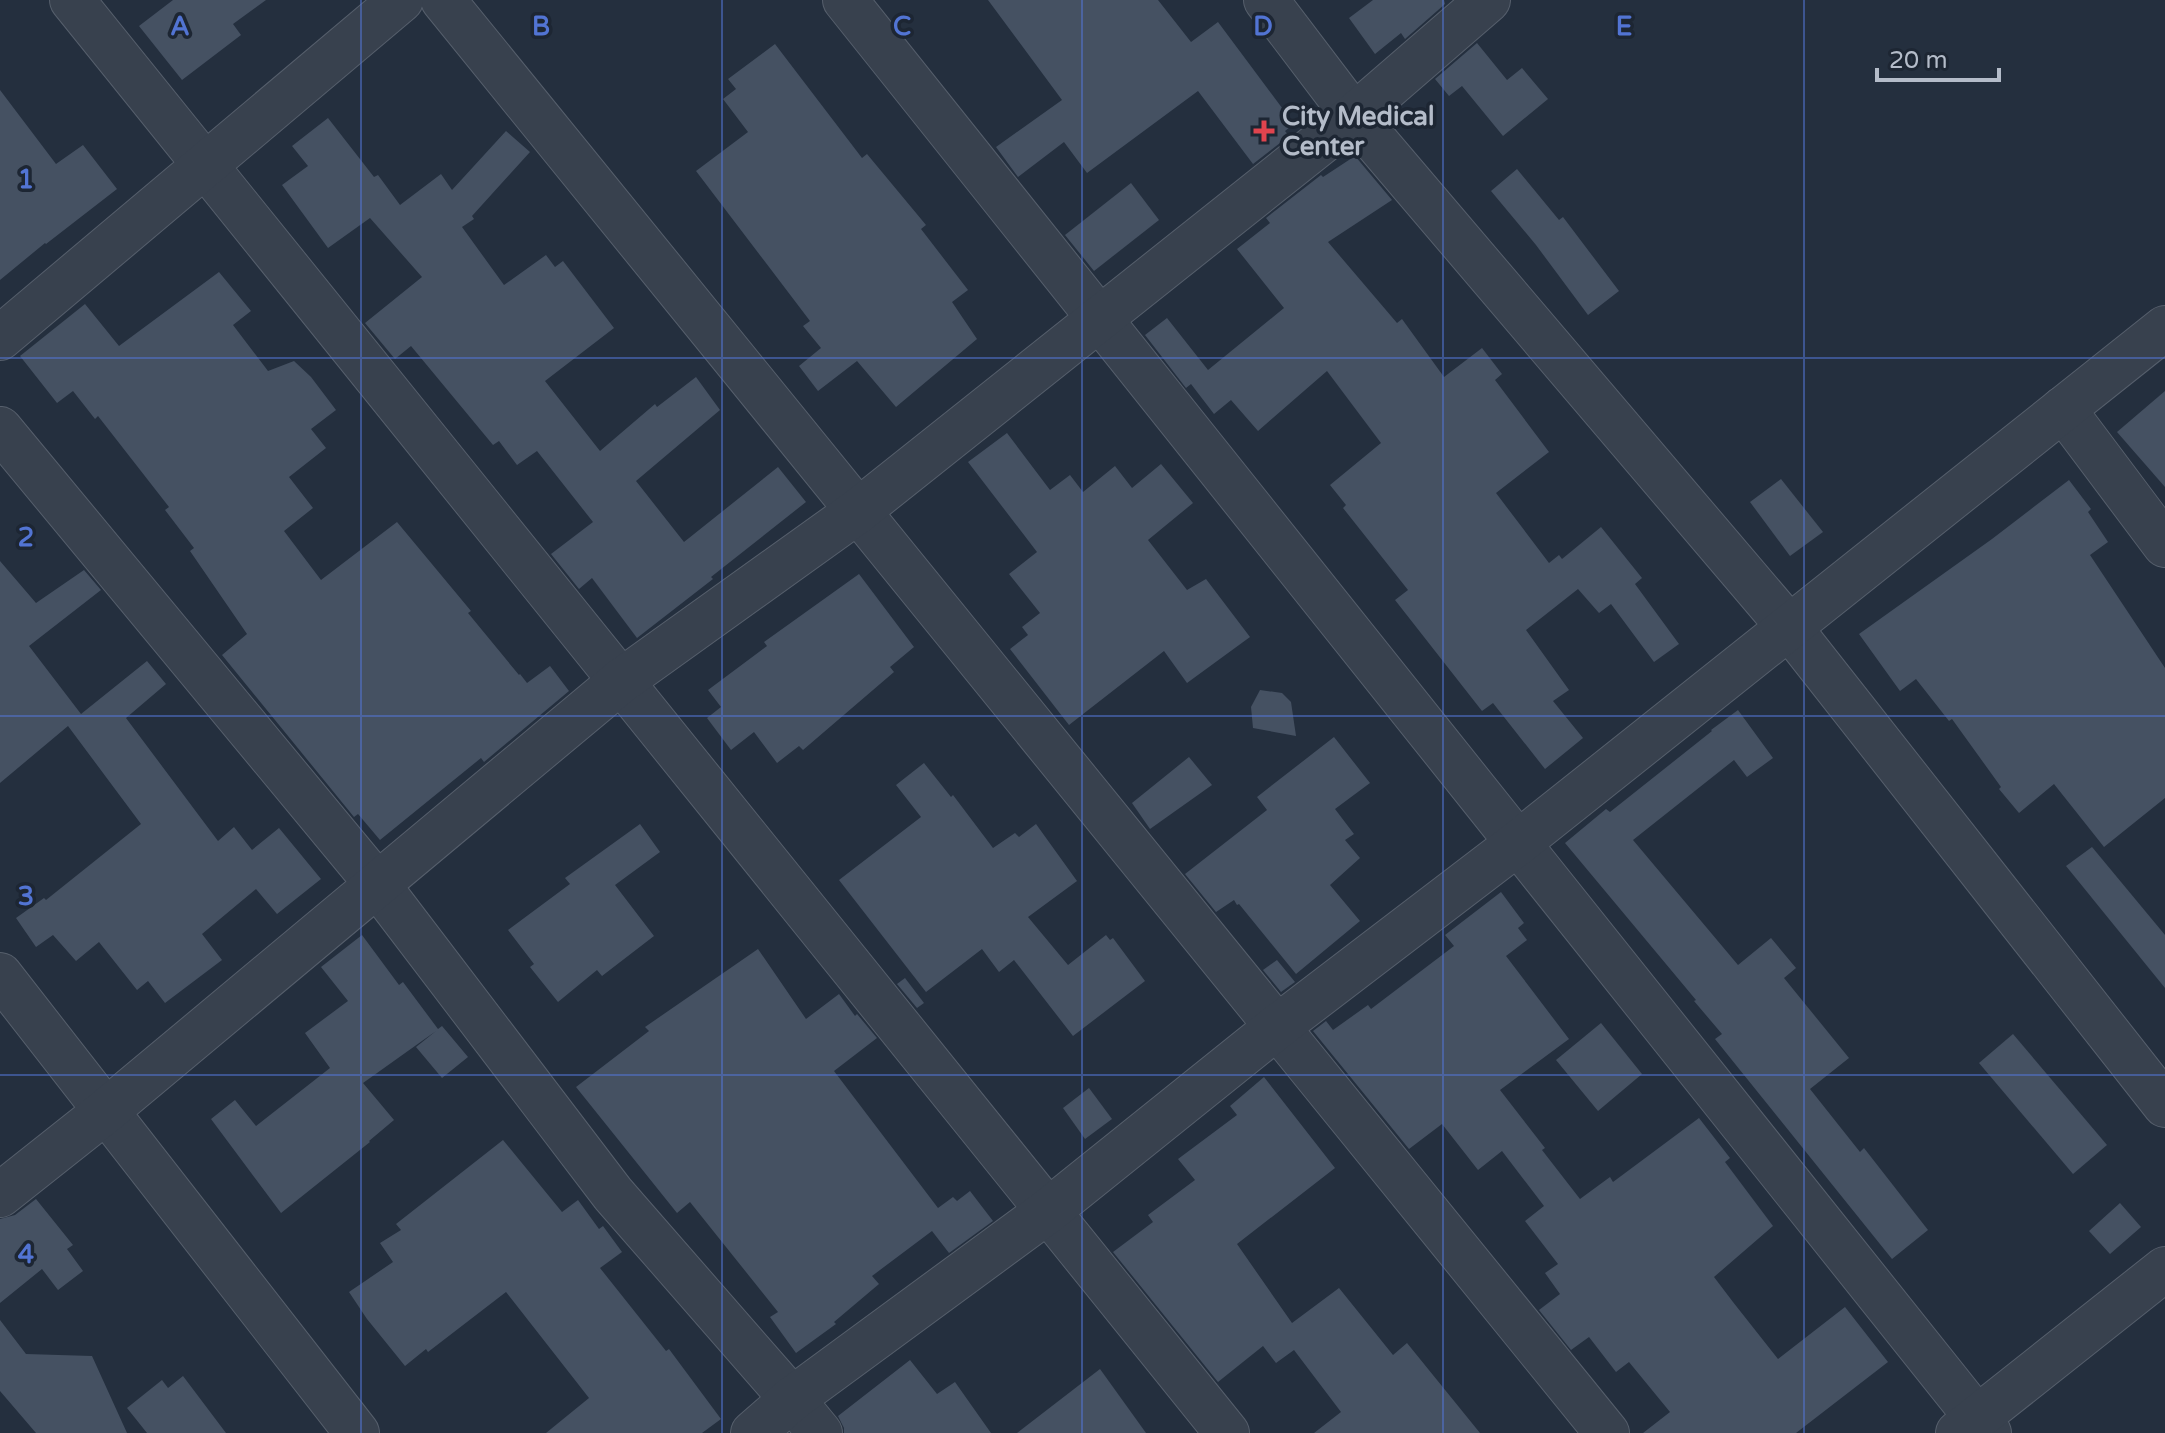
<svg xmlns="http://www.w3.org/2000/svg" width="2165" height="1433" viewBox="0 0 2165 1433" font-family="'Varela Round',sans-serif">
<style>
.building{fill:#455162}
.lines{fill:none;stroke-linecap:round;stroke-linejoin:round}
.minor-casing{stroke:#565f6c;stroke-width:46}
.minor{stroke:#38414e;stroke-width:44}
.grid{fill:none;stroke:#5274d3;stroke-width:2;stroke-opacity:0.55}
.health-dot{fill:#e0444e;stroke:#1d2633;stroke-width:3}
.labels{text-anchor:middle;stroke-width:7;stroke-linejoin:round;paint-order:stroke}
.poi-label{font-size:26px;font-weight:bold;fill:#b4bcc9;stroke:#1d2633;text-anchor:start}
.grid-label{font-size:26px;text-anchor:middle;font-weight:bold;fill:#5274d3;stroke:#1d2633;stroke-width:7;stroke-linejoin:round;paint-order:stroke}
</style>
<rect width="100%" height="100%" fill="#242f3e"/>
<g class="building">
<path d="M 173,0 L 266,0 L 233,24 L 241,35 L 182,80 L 139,26 Z"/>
<path d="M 988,0 L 1158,0 L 1191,42 L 1218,22 L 1294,124 L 1285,131 L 1289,136 L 1253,164 L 1198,91 L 1087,173 L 1064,142 L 1018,177 L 996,147 L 1062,100 Z"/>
<path d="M 1373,0 L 1444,0 L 1445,4 L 1405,39 L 1401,33 L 1375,54 L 1349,18 Z"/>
<path d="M 1477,43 L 1507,80 L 1522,68 L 1548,99 L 1503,136 L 1462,86 L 1449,96 L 1435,79 Z"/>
<path d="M 775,44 L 862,158 L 867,154 L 926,225 L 921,229 L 968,290 L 952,302 L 977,339 L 896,407 L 857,361 L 818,391 L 799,366 L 821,348 L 803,326 L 810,321 L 696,171 L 748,132 L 723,99 L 736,89 L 728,79 Z"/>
<path d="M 0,90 L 56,164 L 83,145 L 117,189 L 46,244 L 45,243 L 0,280 Z"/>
<path d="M 328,118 L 374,177 L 378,175 L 400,205 L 441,174 L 452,190 L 506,131 L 530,152 L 472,216 L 474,219 L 462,227 L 504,285 L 546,255 L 555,267 L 563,261 L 614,328 L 545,381 L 600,451 L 655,404 L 657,407 L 696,377 L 720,410 L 636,481 L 684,542 L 778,467 L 806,502 L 711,577 L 713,579 L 637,638 L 592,578 L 579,589 L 551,554 L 593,522 L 537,451 L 517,465 L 499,441 L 493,445 L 411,346 L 395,359 L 365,323 L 422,277 L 370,218 L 328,248 L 282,185 L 308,166 L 292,146 Z"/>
<path d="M 1355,156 L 1392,200 L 1328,242 L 1397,323 L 1402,319 L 1444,377 L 1482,348 L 1502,374 L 1495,380 L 1549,452 L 1496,493 L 1549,563 L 1559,555 L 1562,559 L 1601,527 L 1642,578 L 1635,584 L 1679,644 L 1654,662 L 1611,604 L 1599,613 L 1578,589 L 1526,630 L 1569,690 L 1553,701 L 1583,738 L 1545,769 L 1493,703 L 1482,711 L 1395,600 L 1408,590 L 1343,508 L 1346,505 L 1330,485 L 1381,443 L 1327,371 L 1258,431 L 1231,400 L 1214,414 L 1191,384 L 1186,388 L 1145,335 L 1167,318 L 1208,370 L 1284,308 L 1237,249 L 1270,223 L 1266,218 L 1321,175 L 1323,177 Z"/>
<path d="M 1517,169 L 1559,220 L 1563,217 L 1619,291 L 1588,315 L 1536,245 L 1491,191 Z"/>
<path d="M 1131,183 L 1159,220 L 1094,271 L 1065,235 Z"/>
<path d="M 219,272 L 251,311 L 233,325 L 268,371 L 294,361 L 311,377 L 336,410 L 311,429 L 326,448 L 289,477 L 313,508 L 284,531 L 321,580 L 397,522 L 471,611 L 468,613 L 519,675 L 520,674 L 527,683 L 550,666 L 569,691 L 484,762 L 481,758 L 380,840 L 358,814 L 354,817 L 222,655 L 247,634 L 190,551 L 194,548 L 165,510 L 169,507 L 98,416 L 95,419 L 73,391 L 57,403 L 20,356 L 85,304 L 119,346 Z"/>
<path d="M 2165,391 L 2165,487 L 2117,432 Z"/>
<path d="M 1007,433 L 1050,490 L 1070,475 L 1083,492 L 1115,466 L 1132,488 L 1161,464 L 1193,503 L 1148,540 L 1187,590 L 1206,579 L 1250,637 L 1187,683 L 1164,651 L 1069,725 L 1010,649 L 1028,635 L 1022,627 L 1040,613 L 1009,574 L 1037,552 L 968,462 Z"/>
<path d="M 1781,479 L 1823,532 L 1790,556 L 1750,502 Z"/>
<path d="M 2069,480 L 2091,509 L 2088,512 L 2108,542 L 2090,555 L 2165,668 L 2165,798 L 2104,847 L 2054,784 L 2019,813 L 1999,789 L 2001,787 L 1952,719 L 1949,721 L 1916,679 L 1900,691 L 1859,634 L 1992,539 Z"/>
<path d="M 0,561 L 36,603 L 84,570 L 101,590 L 29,646 L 81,714 L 147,661 L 166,684 L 126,718 L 218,841 L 234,827 L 252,850 L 279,828 L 321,879 L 277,914 L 256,889 L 202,934 L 222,960 L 165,1003 L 148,981 L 137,990 L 99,942 L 76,961 L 53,935 L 36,947 L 16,918 L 44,898 L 46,900 L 141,824 L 68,726 L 0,783 Z"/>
<path d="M 859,574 L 914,647 L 890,667 L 894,672 L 803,750 L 799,746 L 777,763 L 754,732 L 731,750 L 707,718 L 721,707 L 708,690 L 767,646 L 764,642 Z"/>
<path d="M 1260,690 L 1282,693 L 1291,702 L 1296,736 L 1253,728 L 1251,707 Z"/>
<path d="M 1738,710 L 1773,758 L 1747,777 L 1734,760 L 1633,840 L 1738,965 L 1771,938 L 1796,968 L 1784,978 L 1849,1058 L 1810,1089 L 1860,1152 L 1864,1148 L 1928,1230 L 1892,1259 L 1715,1039 L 1722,1034 L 1694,1001 L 1696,1000 L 1565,843 L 1606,809 L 1610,812 L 1712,731 L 1711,730 Z"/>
<path d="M 1334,737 L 1370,783 L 1335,809 L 1354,834 L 1345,840 L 1360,858 L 1330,885 L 1360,921 L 1296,974 L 1239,904 L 1237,905 L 1234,900 L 1216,912 L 1185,874 L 1267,810 L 1257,797 Z"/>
<path d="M 1189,757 L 1212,785 L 1150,829 L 1132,803 Z"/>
<path d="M 924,763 L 951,797 L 953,795 L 993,848 L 1015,833 L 1019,837 L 1036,824 L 1077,881 L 1028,917 L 1068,965 L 1106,935 L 1110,940 L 1113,938 L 1145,981 L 1073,1036 L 1014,960 L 999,972 L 982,949 L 926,992 L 839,880 L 921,817 L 896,785 Z"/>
<path d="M 640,824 L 660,852 L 615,885 L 654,936 L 602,976 L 597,970 L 558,1002 L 530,967 L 534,964 L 508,930 L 570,884 L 565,878 Z"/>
<path d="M 2092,847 L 2165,935 L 2165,988 L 2066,866 Z"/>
<path d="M 1501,892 L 1524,923 L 1518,928 L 1527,940 L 1506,956 L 1569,1039 L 1500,1090 L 1545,1148 L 1542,1150 L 1580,1199 L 1610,1177 L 1613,1182 L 1699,1118 L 1730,1158 L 1725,1162 L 1773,1226 L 1714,1277 L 1733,1302 L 1778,1359 L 1845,1307 L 1888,1362 L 1796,1433 L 1643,1433 L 1670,1412 L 1629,1362 L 1616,1372 L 1589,1337 L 1571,1350 L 1539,1310 L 1560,1294 L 1545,1273 L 1558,1264 L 1525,1221 L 1544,1206 L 1502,1151 L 1478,1170 L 1442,1124 L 1409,1149 L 1313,1031 L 1326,1021 L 1333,1030 L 1368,1005 L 1371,1009 L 1454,946 L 1445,935 Z"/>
<path d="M 362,935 L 399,985 L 403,982 L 438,1029 L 442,1026 L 468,1057 L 442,1078 L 416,1047 L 436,1031 L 363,1083 L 394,1120 L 369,1141 L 370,1142 L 281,1213 L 211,1119 L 235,1100 L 256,1126 L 330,1068 L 305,1033 L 348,1001 L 321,967 Z"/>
<path d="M 758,949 L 806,1019 L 839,994 L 855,1016 L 857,1014 L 877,1038 L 834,1071 L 938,1208 L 953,1197 L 957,1201 L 970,1191 L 993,1221 L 949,1253 L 932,1231 L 872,1276 L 879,1284 L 834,1322 L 836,1324 L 796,1353 L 770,1317 L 778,1312 L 690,1202 L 677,1213 L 576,1087 L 649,1031 L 645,1027 Z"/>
<path d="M 1277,960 L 1295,982 L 1281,992 L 1263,970 Z"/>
<path d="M 905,978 L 924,1003 L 917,1008 L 897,984 Z"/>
<path d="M 1601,1023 L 1642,1074 L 1598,1111 L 1556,1060 Z"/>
<path d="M 2013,1034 L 2107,1145 L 2073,1174 L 1979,1063 Z"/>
<path d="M 1264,1077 L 1335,1168 L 1237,1244 L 1292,1323 L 1339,1288 L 1393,1355 L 1407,1343 L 1480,1433 L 1314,1433 L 1341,1412 L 1294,1350 L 1276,1363 L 1263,1346 L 1218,1382 L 1113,1252 L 1153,1222 L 1148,1215 L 1195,1180 L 1178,1159 L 1237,1115 L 1230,1106 Z"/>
<path d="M 1089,1088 L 1112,1119 L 1085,1139 L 1063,1108 Z"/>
<path d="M 503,1140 L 562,1212 L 578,1200 L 599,1229 L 603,1226 L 622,1252 L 600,1268 L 666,1351 L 669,1349 L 721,1419 L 702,1433 L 546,1433 L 589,1398 L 506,1292 L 428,1352 L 426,1349 L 405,1366 L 367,1319 L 349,1292 L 393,1262 L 380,1243 L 401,1230 L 396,1224 Z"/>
<path d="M 36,1199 L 73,1245 L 67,1249 L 83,1271 L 58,1290 L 42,1269 L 0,1303 L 0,1219 L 15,1215 Z"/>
<path d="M 2120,1203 L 2141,1227 L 2110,1254 L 2089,1231 Z"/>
<path d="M 0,1320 L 26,1354 L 92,1356 L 127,1433 L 36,1433 L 0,1391 Z"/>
<path d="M 910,1360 L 937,1394 L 955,1382 L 991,1433 L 844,1433 L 844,1428 L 838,1416 Z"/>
<path d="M 1100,1369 L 1146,1433 L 1017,1433 Z"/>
<path d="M 183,1376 L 226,1433 L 147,1433 L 127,1408 L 162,1380 L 168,1388 Z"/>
</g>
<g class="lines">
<defs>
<g id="minor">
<path d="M 72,0 L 1227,1433"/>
<path d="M 443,0 L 1607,1433"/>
<path d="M 845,0 L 1989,1433"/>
<path d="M 1266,0 L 1354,116 L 1789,627 L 2165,1105"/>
<path d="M 0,338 L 401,0"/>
<path d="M 2063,409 L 2165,545"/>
<path d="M 0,429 L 377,884 L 613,1194 L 792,1399 L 820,1433"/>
<path d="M 0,975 L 357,1433"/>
<path d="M 0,1195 L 106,1111 L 621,681 L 858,511 L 1354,116 L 1488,0"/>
<path d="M 753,1433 L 792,1399 L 1048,1211 L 1277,1027 L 1518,843 L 2165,328"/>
<path d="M 1958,1433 L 2165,1269"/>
</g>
</defs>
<use href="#minor" class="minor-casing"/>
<use href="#minor" class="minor"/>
</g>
<path class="grid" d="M 361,0 L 361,1433M 722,0 L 722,1433M 1082,0 L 1082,1433M 1443,0 L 1443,1433M 1804,0 L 1804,1433M 0,358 L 2165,358M 0,716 L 2165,716M 0,1075 L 2165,1075"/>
<path class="health-dot" d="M1260 119h8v8h8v8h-8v8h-8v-8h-8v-8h8z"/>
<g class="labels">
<g class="poi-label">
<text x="1282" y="125">City Medical<tspan x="1282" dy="30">Center</tspan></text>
</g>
</g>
<g class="grid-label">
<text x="180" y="35">A</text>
<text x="541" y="35">B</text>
<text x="902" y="35">C</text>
<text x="1263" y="35">D</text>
<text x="1624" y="35">E</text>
<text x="26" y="188">1</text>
<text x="26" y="546">2</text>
<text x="26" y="905">3</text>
<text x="26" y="1263">4</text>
</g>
<path d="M1877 68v12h122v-12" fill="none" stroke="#b4bcc9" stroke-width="4"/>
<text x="1889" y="68" font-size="24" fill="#b4bcc9" stroke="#1d2633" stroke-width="6" paint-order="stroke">20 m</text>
</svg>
